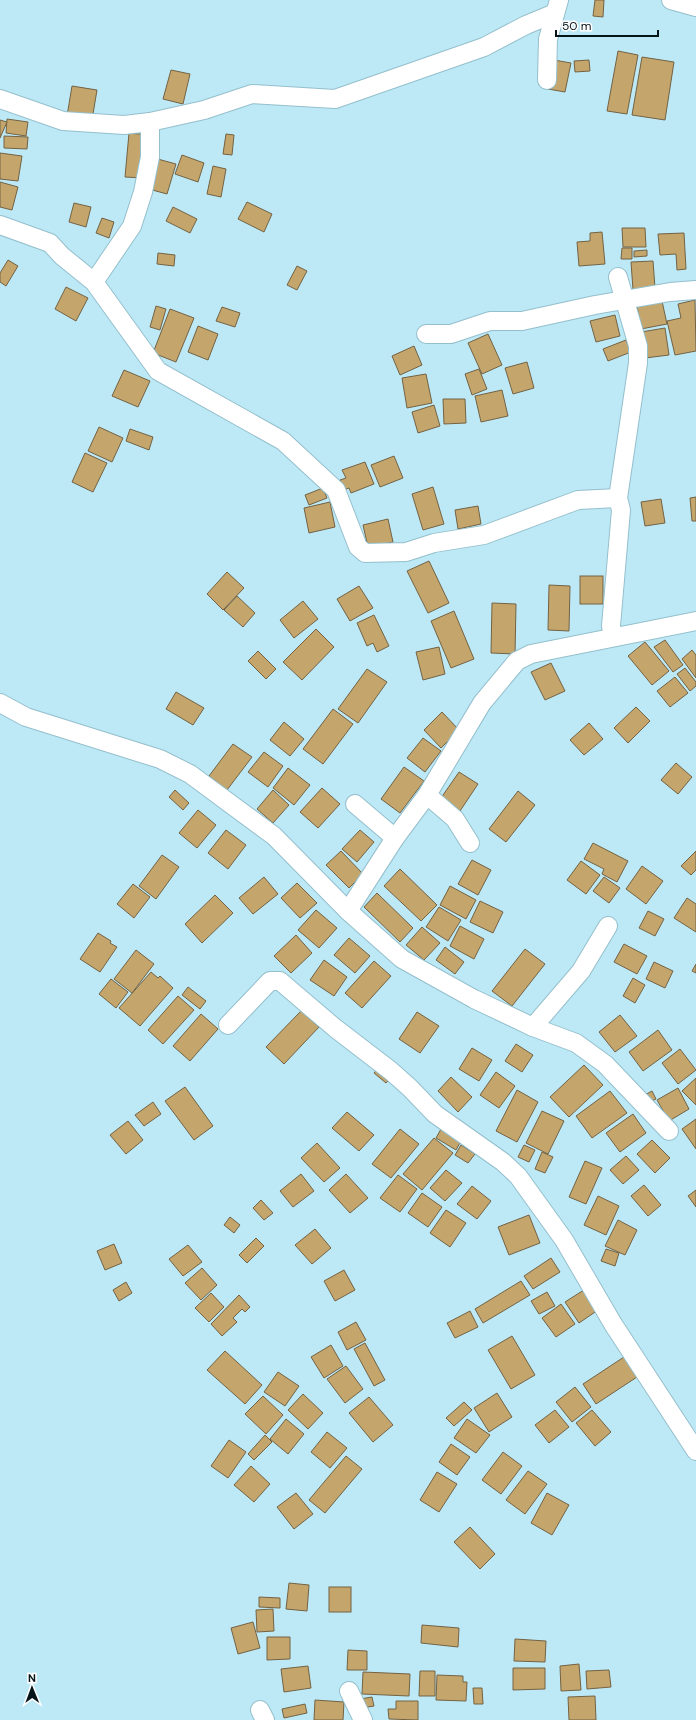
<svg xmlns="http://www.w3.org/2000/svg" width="696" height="1720" viewBox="0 0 696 1720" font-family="'DM Sans',sans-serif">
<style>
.building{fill:#c4a66c;stroke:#736244}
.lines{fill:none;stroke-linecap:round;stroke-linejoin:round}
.minor-casing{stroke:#94bfcc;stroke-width:20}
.minor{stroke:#fff;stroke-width:18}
</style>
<rect width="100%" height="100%" fill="#bde9f6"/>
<g class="building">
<path d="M 595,0 L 604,0 L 603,17 L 593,16 Z"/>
<path d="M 618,51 L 638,55 L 627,114 L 607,111 Z"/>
<path d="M 642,57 L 674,62 L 665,120 L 632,115 Z"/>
<path d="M 554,60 L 571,63 L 565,92 L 548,89 Z"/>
<path d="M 589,60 L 590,71 L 575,72 L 574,61 Z"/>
<path d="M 171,70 L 190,74 L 183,104 L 163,99 Z"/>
<path d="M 72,86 L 97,90 L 92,120 L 67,116 Z"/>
<path d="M 7,119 L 28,122 L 26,136 L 6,133 Z"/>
<path d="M 0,120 L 7,122 L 0,138 Z"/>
<path d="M 129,133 L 148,135 L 144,178 L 125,177 Z"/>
<path d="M 226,134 L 234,135 L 232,155 L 223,154 Z"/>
<path d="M 4,136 L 28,137 L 27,149 L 4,148 Z"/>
<path d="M 0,153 L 22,156 L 18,181 L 0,179 Z"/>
<path d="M 182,155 L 204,163 L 198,182 L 175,174 Z"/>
<path d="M 154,158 L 176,164 L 167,194 L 145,188 Z"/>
<path d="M 213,166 L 226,169 L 221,197 L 207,194 Z"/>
<path d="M 0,182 L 18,187 L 12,210 L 0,207 Z"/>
<path d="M 247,202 L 272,214 L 264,232 L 238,219 Z"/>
<path d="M 74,203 L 91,207 L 86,227 L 69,222 Z"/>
<path d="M 173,207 L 197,219 L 190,233 L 166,221 Z"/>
<path d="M 102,218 L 114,222 L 109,238 L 96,233 Z"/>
<path d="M 622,228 L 645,228 L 646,247 L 623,247 Z"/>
<path d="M 602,232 L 605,264 L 579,266 L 577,242 L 590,241 L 590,233 Z"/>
<path d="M 684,233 L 686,269 L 677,270 L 676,254 L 660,255 L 658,234 Z"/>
<path d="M 622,248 L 632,248 L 632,259 L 621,259 Z"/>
<path d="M 647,250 L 647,256 L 634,257 L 634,251 Z"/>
<path d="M 158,253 L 175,255 L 174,266 L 157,264 Z"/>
<path d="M 8,260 L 18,266 L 6,286 L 0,282 L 0,273 Z"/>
<path d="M 653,261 L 655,288 L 633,290 L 631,262 Z"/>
<path d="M 297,266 L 307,271 L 297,290 L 287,285 Z"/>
<path d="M 66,287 L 88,298 L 76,321 L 55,309 Z"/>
<path d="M 695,300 L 696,351 L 675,355 L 667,321 L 681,318 L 678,304 Z"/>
<path d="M 662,301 L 667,324 L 641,329 L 637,306 Z"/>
<path d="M 156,306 L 166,309 L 160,330 L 150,327 Z"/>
<path d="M 222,307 L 240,313 L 235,327 L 216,321 Z"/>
<path d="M 170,309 L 194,318 L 176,362 L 153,353 Z"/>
<path d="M 615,315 L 620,336 L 596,342 L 590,321 Z"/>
<path d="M 198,326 L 218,334 L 208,360 L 188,352 Z"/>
<path d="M 665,328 L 669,355 L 645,358 L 641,332 Z"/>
<path d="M 488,334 L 502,365 L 482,374 L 468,343 Z"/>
<path d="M 626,340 L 631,352 L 608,361 L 603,349 Z"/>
<path d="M 414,346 L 422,365 L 400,375 L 392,356 Z"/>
<path d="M 527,362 L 534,388 L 513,394 L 505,368 Z"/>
<path d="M 479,369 L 487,389 L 472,395 L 465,374 Z"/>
<path d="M 124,370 L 150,381 L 138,407 L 112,396 Z"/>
<path d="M 426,374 L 432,403 L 407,408 L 402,378 Z"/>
<path d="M 502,390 L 508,416 L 481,422 L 475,396 Z"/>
<path d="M 443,399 L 465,399 L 466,423 L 444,424 Z"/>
<path d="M 434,405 L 440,426 L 418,433 L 412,412 Z"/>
<path d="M 99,427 L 123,438 L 112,462 L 88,451 Z"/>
<path d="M 130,429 L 153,437 L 149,450 L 126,441 Z"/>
<path d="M 85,453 L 107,463 L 93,492 L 72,482 Z"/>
<path d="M 394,456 L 403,478 L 380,487 L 371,465 Z"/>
<path d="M 365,462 L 374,484 L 351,493 L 349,488 L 344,490 L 340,480 L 346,478 L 342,470 Z"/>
<path d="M 433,487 L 444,524 L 423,530 L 412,494 Z"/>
<path d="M 323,488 L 327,498 L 309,505 L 305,495 Z"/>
<path d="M 696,497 L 696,521 L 692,521 L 690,498 Z"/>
<path d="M 661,499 L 665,523 L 645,526 L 641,502 Z"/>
<path d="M 330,502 L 335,527 L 309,533 L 304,508 Z"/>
<path d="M 478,506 L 481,524 L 458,529 L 455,510 Z"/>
<path d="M 388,519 L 393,542 L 368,547 L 363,525 Z"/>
<path d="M 429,561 L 449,603 L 428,613 L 407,571 Z"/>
<path d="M 227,572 L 244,588 L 223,610 L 207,594 Z"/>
<rect x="580" y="576" width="23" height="28"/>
<path d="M 549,585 L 570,586 L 569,631 L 548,630 Z"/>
<path d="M 359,586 L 373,608 L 350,621 L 337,599 Z"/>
<path d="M 237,596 L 255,613 L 243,627 L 224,610 Z"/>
<path d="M 303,601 L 318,619 L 294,638 L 280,620 Z"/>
<path d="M 492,603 L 516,604 L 515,654 L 491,653 Z"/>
<path d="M 454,611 L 474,659 L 451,668 L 431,621 Z"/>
<path d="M 374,615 L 389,646 L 377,652 L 373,643 L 367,646 L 357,623 Z"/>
<path d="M 316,629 L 334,647 L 302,680 L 283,662 Z"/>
<path d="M 665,640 L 683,665 L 673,672 L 654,647 Z"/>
<path d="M 645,642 L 669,671 L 652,685 L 628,656 Z"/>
<path d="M 439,647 L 445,674 L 423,680 L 416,652 Z"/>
<path d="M 692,650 L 696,655 L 696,678 L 682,659 Z"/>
<path d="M 258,651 L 276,669 L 266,679 L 248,661 Z"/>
<path d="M 551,663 L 565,691 L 545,700 L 531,672 Z"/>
<path d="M 685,668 L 696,682 L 696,686 L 690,691 L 677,674 Z"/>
<path d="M 367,669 L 387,682 L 358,723 L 338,709 Z"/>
<path d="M 675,677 L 688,693 L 670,707 L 657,691 Z"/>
<path d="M 176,692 L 204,708 L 193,725 L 166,709 Z"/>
<path d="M 636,707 L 650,721 L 628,743 L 614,728 Z"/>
<path d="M 333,709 L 353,724 L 323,764 L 303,749 Z"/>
<path d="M 442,712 L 459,730 L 441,748 L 424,730 Z"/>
<path d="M 284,722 L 304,739 L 290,756 L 270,740 Z"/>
<path d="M 589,723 L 603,739 L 584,755 L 570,740 Z"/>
<path d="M 423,738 L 441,751 L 425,772 L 407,758 Z"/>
<path d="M 233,744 L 252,757 L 227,790 L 209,776 Z"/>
<path d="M 264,752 L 283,766 L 268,787 L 248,772 Z"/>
<path d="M 676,763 L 692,777 L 678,794 L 661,780 Z"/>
<path d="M 404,767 L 424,781 L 400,813 L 381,799 Z"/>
<path d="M 288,768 L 310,785 L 294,805 L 273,788 Z"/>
<path d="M 459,772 L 478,784 L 460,811 L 441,798 Z"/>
<path d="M 322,788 L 340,804 L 318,828 L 300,812 Z"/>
<path d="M 175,790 L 189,803 L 183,810 L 169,797 Z"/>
<path d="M 273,790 L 289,805 L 273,823 L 257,809 Z"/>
<path d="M 518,791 L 535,805 L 506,842 L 489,829 Z"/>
<path d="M 198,810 L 216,825 L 197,848 L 179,833 Z"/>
<path d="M 226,830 L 246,845 L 228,869 L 208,853 Z"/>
<path d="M 360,830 L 374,842 L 357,862 L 342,849 Z"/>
<path d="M 593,843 L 628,861 L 617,882 L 602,874 L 604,869 L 584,859 Z"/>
<path d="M 341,851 L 363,874 L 349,888 L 326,865 Z"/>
<path d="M 696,851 L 696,870 L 691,875 L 681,866 Z"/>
<path d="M 162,855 L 179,867 L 156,899 L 139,886 Z"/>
<path d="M 472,860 L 491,870 L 478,895 L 458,884 Z"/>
<path d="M 581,861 L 600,875 L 586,894 L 567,880 Z"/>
<path d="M 642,866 L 663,881 L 646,904 L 626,889 Z"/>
<path d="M 400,869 L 437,905 L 421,921 L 384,886 Z"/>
<path d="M 264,877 L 278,894 L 253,914 L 239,898 Z"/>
<path d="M 604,877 L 620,888 L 609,903 L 593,891 Z"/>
<path d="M 297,883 L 317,903 L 300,918 L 281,898 Z"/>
<path d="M 133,884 L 150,897 L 134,918 L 117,904 Z"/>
<path d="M 450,886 L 476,900 L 466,919 L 440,905 Z"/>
<path d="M 377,893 L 413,928 L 400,942 L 364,907 Z"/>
<path d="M 215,895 L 233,913 L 202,943 L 185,924 Z"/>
<path d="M 687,898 L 696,904 L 696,932 L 674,918 Z"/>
<path d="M 480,901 L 503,912 L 493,933 L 470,922 Z"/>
<path d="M 439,907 L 461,920 L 448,941 L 426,927 Z"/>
<path d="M 316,910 L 337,928 L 319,948 L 298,930 Z"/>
<path d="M 648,911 L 664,919 L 655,936 L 639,928 Z"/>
<path d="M 460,926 L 484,939 L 474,959 L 450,946 Z"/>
<path d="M 422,927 L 440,943 L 424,960 L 406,945 Z"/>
<path d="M 98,933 L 111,941 L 110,943 L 117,947 L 100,972 L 80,959 Z"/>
<path d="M 296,935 L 312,953 L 291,973 L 274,956 Z"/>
<path d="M 349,938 L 370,956 L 355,973 L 334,955 Z"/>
<path d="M 624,944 L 647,956 L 637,974 L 614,962 Z"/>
<path d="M 445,947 L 464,962 L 455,974 L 436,960 Z"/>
<path d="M 525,949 L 545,964 L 512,1006 L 492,991 Z"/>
<path d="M 136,950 L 154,964 L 132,993 L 114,979 Z"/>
<path d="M 324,960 L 347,977 L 334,996 L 310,980 Z"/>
<path d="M 374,961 L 391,976 L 362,1008 L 345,993 Z"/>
<path d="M 654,962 L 673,971 L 665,988 L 646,979 Z"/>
<path d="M 696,964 L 696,973 L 692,971 Z"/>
<path d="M 151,972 L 158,978 L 160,976 L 173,988 L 140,1026 L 119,1008 Z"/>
<path d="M 633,978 L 645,985 L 635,1003 L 623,996 Z"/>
<path d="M 111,979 L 128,992 L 116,1008 L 99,994 Z"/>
<path d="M 188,987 L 206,1001 L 200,1009 L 182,995 Z"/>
<path d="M 178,996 L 194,1010 L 163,1044 L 148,1030 Z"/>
<path d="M 301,1011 L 319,1027 L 284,1064 L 266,1047 Z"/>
<path d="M 417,1012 L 439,1026 L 420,1053 L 399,1039 Z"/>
<path d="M 201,1014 L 218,1029 L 190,1061 L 173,1046 Z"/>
<path d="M 620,1015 L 637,1036 L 615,1052 L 599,1032 Z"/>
<path d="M 658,1030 L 672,1050 L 643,1071 L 629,1052 Z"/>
<path d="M 516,1044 L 533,1055 L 522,1072 L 505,1061 Z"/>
<path d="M 472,1048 L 492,1060 L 479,1081 L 459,1069 Z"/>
<path d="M 680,1049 L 696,1070 L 678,1084 L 662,1063 Z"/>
<path d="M 584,1065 L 603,1085 L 569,1117 L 550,1097 Z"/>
<path d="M 379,1067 L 391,1078 L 386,1083 L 374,1073 Z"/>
<path d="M 496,1072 L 515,1086 L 499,1108 L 480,1095 Z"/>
<path d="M 451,1077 L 472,1097 L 458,1112 L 438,1091 Z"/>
<path d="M 696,1078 L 696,1105 L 682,1091 Z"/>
<path d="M 185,1087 L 213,1126 L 194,1140 L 165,1101 Z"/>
<path d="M 678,1088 L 689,1109 L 669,1121 L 657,1100 Z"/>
<path d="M 517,1090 L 538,1102 L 517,1142 L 496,1131 Z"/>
<path d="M 610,1091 L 627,1113 L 592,1138 L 576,1116 Z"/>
<path d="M 652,1091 L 656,1099 L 647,1103 L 643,1096 Z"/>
<path d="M 153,1102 L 161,1114 L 144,1126 L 135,1115 Z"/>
<path d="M 542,1111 L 564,1121 L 548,1154 L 526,1143 Z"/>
<path d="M 347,1112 L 374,1135 L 359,1151 L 332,1128 Z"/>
<path d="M 633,1114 L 646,1133 L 620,1152 L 606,1133 Z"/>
<path d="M 696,1119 L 696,1149 L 682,1129 Z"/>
<path d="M 128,1121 L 143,1140 L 126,1154 L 110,1135 Z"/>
<path d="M 400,1129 L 419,1144 L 391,1178 L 372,1164 Z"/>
<path d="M 441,1129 L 461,1141 L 456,1150 L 436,1138 Z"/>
<path d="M 434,1138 L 453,1153 L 422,1190 L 403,1174 Z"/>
<path d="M 652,1140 L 670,1158 L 655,1173 L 637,1154 Z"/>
<path d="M 317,1143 L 340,1168 L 324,1182 L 301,1158 Z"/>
<path d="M 461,1145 L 475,1154 L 468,1163 L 455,1155 Z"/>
<path d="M 524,1145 L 535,1150 L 529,1162 L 518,1157 Z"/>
<path d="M 542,1152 L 553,1157 L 545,1173 L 535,1169 Z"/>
<path d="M 626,1156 L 639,1170 L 623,1184 L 610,1170 Z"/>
<path d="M 585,1161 L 602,1168 L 586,1204 L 569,1197 Z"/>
<path d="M 446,1170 L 462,1183 L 445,1201 L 430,1188 Z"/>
<path d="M 301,1174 L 314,1191 L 293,1207 L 280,1191 Z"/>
<path d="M 346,1174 L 368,1198 L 350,1213 L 329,1190 Z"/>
<path d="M 398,1175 L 417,1189 L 400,1212 L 380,1198 Z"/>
<path d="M 644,1185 L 661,1205 L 648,1216 L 631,1196 Z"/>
<path d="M 472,1186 L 491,1201 L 477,1219 L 457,1204 Z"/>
<path d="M 696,1190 L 696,1207 L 688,1196 Z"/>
<path d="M 422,1193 L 442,1207 L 428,1227 L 408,1213 Z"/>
<path d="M 598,1196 L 619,1206 L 606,1235 L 584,1225 Z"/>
<path d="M 261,1200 L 273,1213 L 264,1220 L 253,1208 Z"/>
<path d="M 446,1210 L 466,1223 L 450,1247 L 430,1233 Z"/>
<path d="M 529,1215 L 540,1243 L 509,1255 L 498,1227 Z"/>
<path d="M 230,1217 L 240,1225 L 234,1233 L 224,1225 Z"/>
<path d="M 618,1220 L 637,1230 L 625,1255 L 605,1246 Z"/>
<path d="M 315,1229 L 331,1248 L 312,1264 L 295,1245 Z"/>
<path d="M 256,1238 L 264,1246 L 247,1263 L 239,1255 Z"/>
<path d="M 114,1244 L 122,1263 L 105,1270 L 97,1251 Z"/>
<path d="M 188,1245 L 202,1262 L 183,1276 L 169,1259 Z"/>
<path d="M 606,1249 L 619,1253 L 615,1266 L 601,1261 Z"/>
<path d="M 551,1258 L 560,1272 L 533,1289 L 524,1276 Z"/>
<path d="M 202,1268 L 217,1285 L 201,1300 L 185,1283 Z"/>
<path d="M 344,1270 L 355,1290 L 335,1301 L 324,1281 Z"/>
<path d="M 521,1281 L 530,1295 L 483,1323 L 475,1309 Z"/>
<path d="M 126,1282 L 132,1293 L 119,1301 L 113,1290 Z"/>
<path d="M 587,1288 L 601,1308 L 579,1323 L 565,1302 Z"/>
<path d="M 547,1292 L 555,1306 L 539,1314 L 531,1301 Z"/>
<path d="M 211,1293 L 224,1307 L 209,1322 L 195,1308 Z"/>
<path d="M 239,1295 L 250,1307 L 245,1312 L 242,1309 L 233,1318 L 237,1322 L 222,1336 L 211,1324 Z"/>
<path d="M 561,1304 L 575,1324 L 556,1337 L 542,1318 Z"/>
<path d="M 470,1311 L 478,1327 L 455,1338 L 447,1323 Z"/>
<path d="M 356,1322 L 366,1340 L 347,1350 L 338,1332 Z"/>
<path d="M 512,1336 L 535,1375 L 511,1389 L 488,1350 Z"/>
<path d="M 365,1343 L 385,1380 L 374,1386 L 354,1349 Z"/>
<path d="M 331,1345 L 343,1366 L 324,1378 L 311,1357 Z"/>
<path d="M 225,1351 L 262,1385 L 245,1404 L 207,1370 Z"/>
<path d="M 624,1357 L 637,1377 L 596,1404 L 583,1384 Z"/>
<path d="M 346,1366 L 363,1389 L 345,1403 L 327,1379 Z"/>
<path d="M 278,1372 L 299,1386 L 285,1406 L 264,1392 Z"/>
<path d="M 575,1387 L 591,1407 L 572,1422 L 556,1402 Z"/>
<path d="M 497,1393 L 512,1417 L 489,1432 L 474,1408 Z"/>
<path d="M 303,1394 L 323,1413 L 308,1429 L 288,1410 Z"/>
<path d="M 263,1396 L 283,1415 L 266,1434 L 245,1414 Z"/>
<path d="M 369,1397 L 393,1425 L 373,1442 L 349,1413 Z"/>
<path d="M 464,1402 L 472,1410 L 454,1426 L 446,1418 Z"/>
<path d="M 555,1410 L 569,1427 L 549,1443 L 535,1425 Z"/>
<path d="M 592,1410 L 611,1432 L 595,1446 L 576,1423 Z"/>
<path d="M 286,1419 L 304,1434 L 288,1454 L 270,1439 Z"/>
<path d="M 467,1419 L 490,1435 L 476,1453 L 454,1438 Z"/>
<path d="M 327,1432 L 347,1448 L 330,1468 L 311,1452 Z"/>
<path d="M 265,1435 L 272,1442 L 254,1460 L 248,1454 Z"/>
<path d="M 229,1440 L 246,1452 L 228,1478 L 211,1466 Z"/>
<path d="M 451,1444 L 470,1457 L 457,1475 L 439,1462 Z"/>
<path d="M 503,1452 L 522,1466 L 501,1494 L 482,1480 Z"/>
<path d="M 346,1456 L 362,1469 L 325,1513 L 309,1500 Z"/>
<path d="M 251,1466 L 270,1484 L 254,1502 L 234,1485 Z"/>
<path d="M 528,1471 L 547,1484 L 525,1514 L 506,1500 Z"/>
<path d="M 437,1472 L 457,1484 L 439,1512 L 420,1500 Z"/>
<path d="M 296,1493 L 313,1514 L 294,1529 L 277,1507 Z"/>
<path d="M 547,1493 L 569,1505 L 552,1535 L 531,1523 Z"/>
<path d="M 470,1527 L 495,1554 L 480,1569 L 454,1542 Z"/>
<path d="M 289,1583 L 309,1585 L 307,1611 L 286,1609 Z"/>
<rect x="329" y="1587" width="22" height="25"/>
<path d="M 259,1597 L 280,1598 L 280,1608 L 259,1607 Z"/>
<path d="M 273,1609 L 274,1631 L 257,1632 L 256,1610 Z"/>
<path d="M 253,1622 L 260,1648 L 238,1654 L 231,1628 Z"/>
<path d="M 422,1625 L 459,1628 L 458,1647 L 421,1643 Z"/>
<path d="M 267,1637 L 290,1637 L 290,1659 L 267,1660 Z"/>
<path d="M 515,1639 L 546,1641 L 545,1662 L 514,1661 Z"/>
<path d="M 348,1650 L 367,1651 L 367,1670 L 347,1670 Z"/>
<path d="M 579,1664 L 581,1690 L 561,1691 L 560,1666 Z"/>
<path d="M 308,1666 L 311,1688 L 284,1692 L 281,1669 Z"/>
<path d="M 513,1668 L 545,1668 L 545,1689 L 513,1690 Z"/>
<path d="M 609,1670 L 611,1687 L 587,1689 L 586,1671 Z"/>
<path d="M 420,1671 L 435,1671 L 435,1696 L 419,1696 Z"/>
<path d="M 363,1672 L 410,1674 L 409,1696 L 362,1694 Z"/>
<path d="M 437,1675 L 463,1676 L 463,1682 L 467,1682 L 466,1701 L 436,1700 Z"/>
<path d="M 473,1688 L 482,1688 L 483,1704 L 474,1704 Z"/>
<path d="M 595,1696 L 596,1720 L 569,1720 L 568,1697 Z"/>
<path d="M 372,1697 L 374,1706 L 362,1708 L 360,1699 Z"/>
<path d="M 315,1700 L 344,1702 L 343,1720 L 314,1720 Z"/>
<path d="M 396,1701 L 418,1701 L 418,1720 L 389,1719 L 388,1709 L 396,1709 Z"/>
<path d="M 305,1704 L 307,1713 L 284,1718 L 282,1709 Z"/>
</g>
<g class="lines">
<defs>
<g id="minor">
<path d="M 671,0 L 696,7"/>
<path d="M 547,80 L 548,39 L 559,0"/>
<path d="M 0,99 L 63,121 L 124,125 L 150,122 L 150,157 L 143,192 L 132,226 L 94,282"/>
<path d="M 150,122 L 204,110 L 252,94 L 335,99 L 484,47 L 526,25 L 555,13"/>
<path d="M 0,225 L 50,243 L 62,256 L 94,282 L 158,371 L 283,441 L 336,490 L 358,547 L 365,553 L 406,552 L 434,543 L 484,535 L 578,500 L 618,498"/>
<path d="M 426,334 L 451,334 L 490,321 L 522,321 L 595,305 L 670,292 L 696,290"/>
<path d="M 613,637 L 611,626 L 621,510 L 618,498 L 638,363 L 638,346 L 618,277"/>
<path d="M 0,703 L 26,717 L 160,759 L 190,774 L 274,836 L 348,911 L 402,959 L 474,999 L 533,1027 L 576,1043 L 605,1064 L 669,1131"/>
<path d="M 427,795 L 455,819 L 470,843"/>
<path d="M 355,804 L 395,838"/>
<path d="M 348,911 L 395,838 L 427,795 L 482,703 L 517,661 L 531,654 L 696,621"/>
<path d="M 228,1025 L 270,981 L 280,981 L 335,1028 L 391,1071 L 410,1088 L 435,1114 L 503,1162 L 518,1176 L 564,1240 L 613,1324 L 696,1451"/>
<path d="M 533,1027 L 581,971 L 608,926"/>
<path d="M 349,1691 L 363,1720"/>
<path d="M 260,1710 L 265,1720"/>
</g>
</defs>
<use href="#minor" class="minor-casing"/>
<use href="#minor" class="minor"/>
</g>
<g transform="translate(32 1688) rotate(359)" stroke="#ffffff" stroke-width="3" paint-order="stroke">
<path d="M0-3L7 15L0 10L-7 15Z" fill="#051419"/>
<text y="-6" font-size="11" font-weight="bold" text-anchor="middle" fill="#051419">N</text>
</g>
<path d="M556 30v6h102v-6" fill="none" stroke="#051419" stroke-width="2"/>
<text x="562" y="30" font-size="12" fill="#051419" stroke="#ffffff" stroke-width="3" paint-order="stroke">50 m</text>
</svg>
